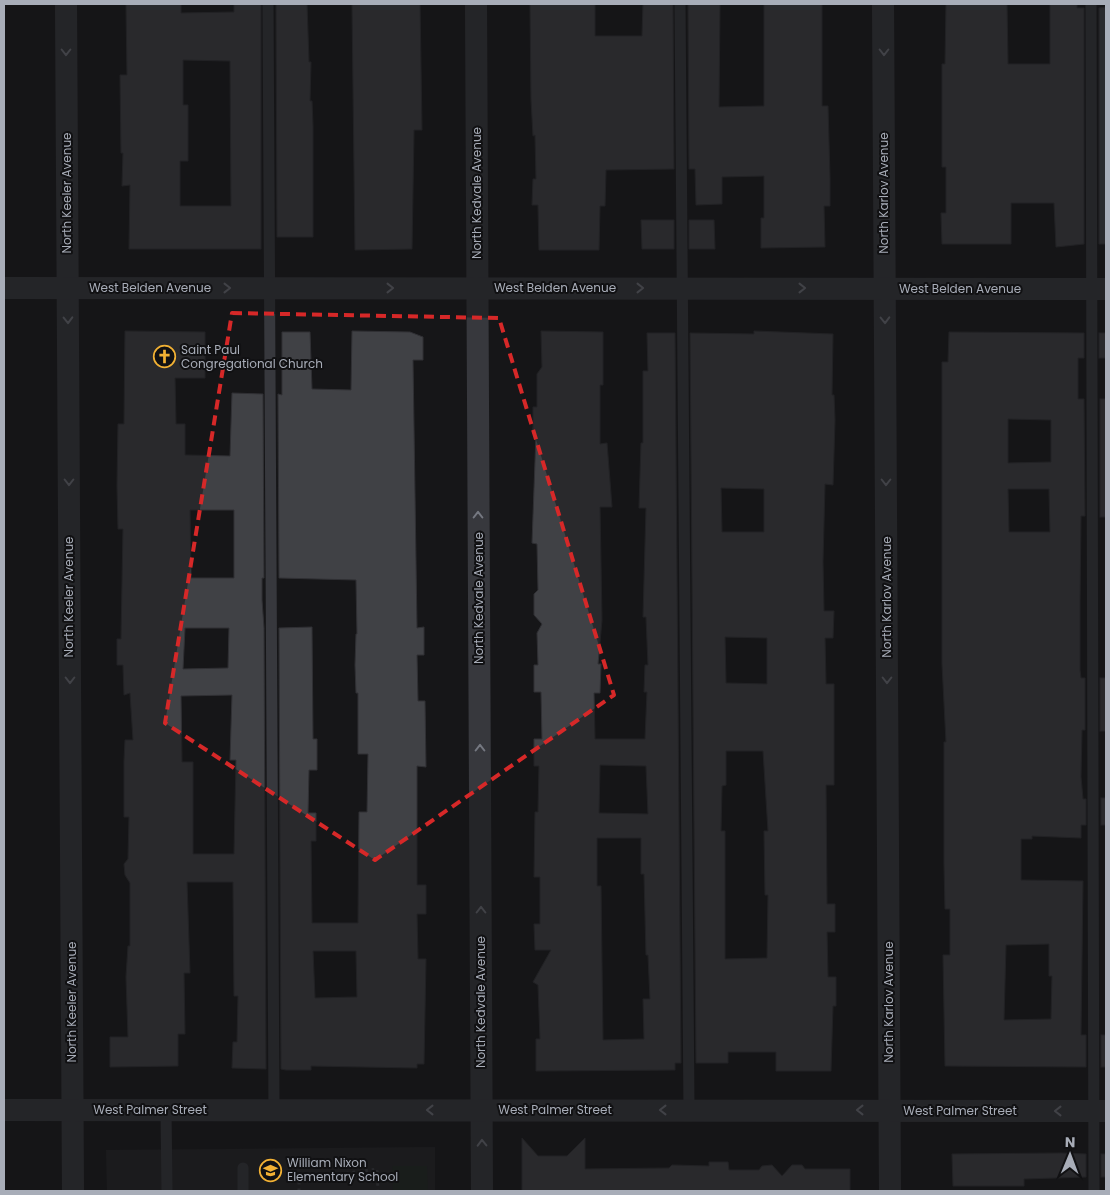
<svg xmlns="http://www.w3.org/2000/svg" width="1110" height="1195" viewBox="0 0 1110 1195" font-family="Poppins,sans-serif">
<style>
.built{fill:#222225}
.green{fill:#1e261f}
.building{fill:#404145;stroke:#303034;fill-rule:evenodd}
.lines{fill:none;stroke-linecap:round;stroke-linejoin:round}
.path{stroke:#3d3f44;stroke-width:3;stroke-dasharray:2.5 4;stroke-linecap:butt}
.lane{stroke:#37383d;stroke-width:11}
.street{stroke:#37383d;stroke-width:22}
.oneway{stroke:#757881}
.marked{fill:none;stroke:#d62828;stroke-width:4;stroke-dasharray:10 6;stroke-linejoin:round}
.labels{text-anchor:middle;stroke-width:4;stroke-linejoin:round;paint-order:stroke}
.street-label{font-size:12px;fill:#a8adb8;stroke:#111113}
.poi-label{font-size:12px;fill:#a8adb8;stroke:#111113;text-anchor:start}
</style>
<rect width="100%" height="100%" fill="#161618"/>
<path class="built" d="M 435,1147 L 435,1191 L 107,1191 L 106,1150 Z"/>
<path class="green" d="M 392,1166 L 427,1166 L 428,1191 L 393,1191 Z"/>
<g class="building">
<path d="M 126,4 L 181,4 L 181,13 L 234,12 L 234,4 L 261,4 L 261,249 L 129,249 L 130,185 L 122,186 L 123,153 L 121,153 L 120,75 L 127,75 ZM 183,60 L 230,61 L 231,206 L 180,206 L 180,161 L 188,161 L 188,105 L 183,105 Z"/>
<path d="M 276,4 L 307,4 L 309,62 L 311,62 L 310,101 L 312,101 L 313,126 L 313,237 L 277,237 Z"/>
<path d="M 352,4 L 420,4 L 422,130 L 414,130 L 412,249 L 355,250 Z"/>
<path d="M 530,4 L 595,4 L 595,36 L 642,36 L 643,4 L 673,4 L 674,169 L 606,170 L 605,206 L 600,206 L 599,250 L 539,250 L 538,205 L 532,205 L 533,179 L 536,179 L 535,135 L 533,136 L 531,99 Z"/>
<path d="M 688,4 L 720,4 L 719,107 L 764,106 L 764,4 L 822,4 L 822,106 L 828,106 L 830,178 L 830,206 L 824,206 L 825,247 L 761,248 L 761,218 L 764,218 L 764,176 L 722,177 L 722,204 L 696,205 L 695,169 L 689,169 Z"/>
<path d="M 946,4 L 1007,4 L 1008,64 L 1050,64 L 1050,4 L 1077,4 L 1077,8 L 1084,8 L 1084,244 L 1056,247 L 1054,203 L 1011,203 L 1011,244 L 942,244 L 941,213 L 946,213 L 946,167 L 942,167 L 942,64 L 945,64 Z"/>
<path d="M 1106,7 L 1106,244 L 1099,244 L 1099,8 Z"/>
<path d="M 641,220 L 674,220 L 674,249 L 642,249 Z"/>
<path d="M 689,220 L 714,220 L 715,249 L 689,249 Z"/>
<path d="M 125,331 L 205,332 L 205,378 L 175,378 L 176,424 L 185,424 L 185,455 L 230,456 L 232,393 L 263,394 L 264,578 L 262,578 L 262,600 L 264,628 L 266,1069 L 232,1068 L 233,1042 L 237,1042 L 238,996 L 234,996 L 233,882 L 187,882 L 190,973 L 184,973 L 185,1034 L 178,1034 L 178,1066 L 110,1067 L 110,1037 L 128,1037 L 126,977 L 128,946 L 130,946 L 130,883 L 125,875 L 124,864 L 128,859 L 129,817 L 124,817 L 124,761 L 125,740 L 133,740 L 130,693 L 124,695 L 123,665 L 117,665 L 117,639 L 121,639 L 123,529 L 118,529 L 117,486 L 118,424 L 124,424 ZM 190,510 L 234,510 L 234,578 L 191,578 ZM 185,628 L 229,628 L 228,668 L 183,669 ZM 232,695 L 230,760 L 236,760 L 234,854 L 193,854 L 193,762 L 182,762 L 181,696 Z"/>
<path d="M 352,331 L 410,332 L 423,337 L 423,360 L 413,360 L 417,628 L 424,627 L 424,655 L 417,655 L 418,701 L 425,701 L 426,767 L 417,766 L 417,885 L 426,885 L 426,914 L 417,914 L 418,959 L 426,959 L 424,1064 L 417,1064 L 417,1068 L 311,1066 L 311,1070 L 286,1070 L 281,1069 L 279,628 L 312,627 L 313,739 L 317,739 L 317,770 L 309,770 L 308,813 L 316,813 L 316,841 L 311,841 L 312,923 L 358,923 L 359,812 L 367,812 L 368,754 L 358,754 L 358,693 L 356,693 L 355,665 L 356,634 L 357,634 L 356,580 L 279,578 L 278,394 L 282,395 L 282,332 L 310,332 L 312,389 L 351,390 ZM 313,951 L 356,951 L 357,997 L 315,998 Z"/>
<path d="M 541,331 L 603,332 L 603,385 L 600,385 L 600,444 L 607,443 L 612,507 L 600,507 L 602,620 L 598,664 L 601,664 L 600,693 L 594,693 L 595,739 L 645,739 L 647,692 L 644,692 L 645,665 L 648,665 L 646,617 L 643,617 L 646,508 L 639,508 L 641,443 L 643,443 L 643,371 L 648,371 L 647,333 L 675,333 L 681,1063 L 675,1063 L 675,1070 L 536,1071 L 536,1039 L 540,1039 L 538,985 L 533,982 L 551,950 L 535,950 L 534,924 L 540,924 L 540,877 L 534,877 L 535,812 L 538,812 L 539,766 L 534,766 L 534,739 L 542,739 L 541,692 L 534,692 L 534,665 L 538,665 L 537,633 L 542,624 L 534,615 L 534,594 L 538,590 L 537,544 L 532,543 L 536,434 L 533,434 L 533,407 L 537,407 L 537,374 L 542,367 ZM 600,765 L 646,766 L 648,814 L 599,813 ZM 597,838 L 641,838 L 641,874 L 644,874 L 646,955 L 648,955 L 650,999 L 643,999 L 644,1039 L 603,1040 L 601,886 L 597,886 Z"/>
<path d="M 754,331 L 833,334 L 832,395 L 834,395 L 835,420 L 833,485 L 825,484 L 823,562 L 824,611 L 834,611 L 833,638 L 825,638 L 826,684 L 834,684 L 834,785 L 826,785 L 827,904 L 835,904 L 835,932 L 827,932 L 828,977 L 836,977 L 836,1006 L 833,1006 L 831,1071 L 776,1071 L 776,1052 L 728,1052 L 728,1063 L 696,1063 L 690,333 L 754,334 ZM 721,488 L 764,489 L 764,532 L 722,532 ZM 725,637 L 767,638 L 767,684 L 726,683 ZM 726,751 L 763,751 L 768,831 L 764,831 L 765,895 L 768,895 L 767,958 L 725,959 L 725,831 L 721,831 L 722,786 L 726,785 Z"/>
<path d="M 949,332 L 1084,333 L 1084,358 L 1078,358 L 1078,399 L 1084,399 L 1085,516 L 1081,516 L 1080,601 L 1080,670 L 1081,678 L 1085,678 L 1085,730 L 1082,730 L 1081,777 L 1083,799 L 1086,799 L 1086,825 L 1081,825 L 1081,838 L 1032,836 L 1032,839 L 1021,839 L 1021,880 L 1083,881 L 1081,1035 L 1086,1035 L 1086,1067 L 945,1066 L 943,955 L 950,955 L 950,909 L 945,909 L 944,864 L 944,742 L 946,742 L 942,664 L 942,362 L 948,362 ZM 1008,419 L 1051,420 L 1051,462 L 1008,463 ZM 1008,489 L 1049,489 L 1050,532 L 1009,532 ZM 1049,944 L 1049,976 L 1052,976 L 1051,1019 L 1004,1020 L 1006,945 Z"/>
<rect x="1099" y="333" width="7" height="25"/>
<rect x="1100" y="399" width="6" height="118"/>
<rect x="1100" y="678" width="6" height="53"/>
<rect x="1101" y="798" width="5" height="27"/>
<rect x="1101" y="1035" width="5" height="32"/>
<path d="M 522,1138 L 538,1156 L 567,1156 L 585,1138 L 585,1169 L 669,1168 L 672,1165 L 709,1166 L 709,1162 L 728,1162 L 729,1170 L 759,1170 L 762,1166 L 772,1165 L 782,1176 L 792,1165 L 802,1165 L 805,1169 L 850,1169 L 850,1191 L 522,1191 Z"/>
<path d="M 1061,1153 L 1086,1154 L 1086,1177 L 1024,1179 L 1024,1186 L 953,1186 L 952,1154 Z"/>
<rect x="1101" y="1154" width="5" height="23"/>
</g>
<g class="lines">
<path class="path" d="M 299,1191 L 299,1180 L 377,1169 L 378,1191"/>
<g class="lane">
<path d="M 268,4 L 274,1110"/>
<path d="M 680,4 L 689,1110"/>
<path d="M 1091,4 L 1094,1191"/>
<path d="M 166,1110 L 167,1191"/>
<path d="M 243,1168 L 243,1191"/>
</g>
<g class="street">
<path d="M 66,4 L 73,1191"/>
<path d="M 476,4 L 482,1191"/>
<path d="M 883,4 L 890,1191"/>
<path d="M 4,288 L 1106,289"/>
<path d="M 4,1110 L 1106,1111"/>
</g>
</g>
<defs><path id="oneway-chevron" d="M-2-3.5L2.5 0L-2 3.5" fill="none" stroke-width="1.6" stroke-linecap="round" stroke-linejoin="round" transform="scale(1.25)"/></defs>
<g class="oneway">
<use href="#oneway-chevron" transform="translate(66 52) rotate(90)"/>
<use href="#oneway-chevron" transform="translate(884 52) rotate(90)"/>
<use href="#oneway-chevron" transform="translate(227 288)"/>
<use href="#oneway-chevron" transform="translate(390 288)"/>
<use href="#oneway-chevron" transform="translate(640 288)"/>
<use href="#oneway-chevron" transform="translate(802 288)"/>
<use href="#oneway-chevron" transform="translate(68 320) rotate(89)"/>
<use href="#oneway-chevron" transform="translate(885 320) rotate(89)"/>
<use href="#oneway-chevron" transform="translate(69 482) rotate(90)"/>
<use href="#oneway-chevron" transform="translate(886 482) rotate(90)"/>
<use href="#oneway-chevron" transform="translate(478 515) rotate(-90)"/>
<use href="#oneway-chevron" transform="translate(70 680) rotate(90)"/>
<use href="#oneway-chevron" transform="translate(887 680) rotate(90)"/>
<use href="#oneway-chevron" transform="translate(480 748) rotate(-90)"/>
<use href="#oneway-chevron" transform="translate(481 910) rotate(-90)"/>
<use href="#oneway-chevron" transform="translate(430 1110) rotate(-180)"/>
<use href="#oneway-chevron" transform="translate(663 1110) rotate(180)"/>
<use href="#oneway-chevron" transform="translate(860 1110) rotate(-180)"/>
<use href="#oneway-chevron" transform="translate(1058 1111) rotate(-180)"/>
<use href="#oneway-chevron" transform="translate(482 1143) rotate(-91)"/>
</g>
<path d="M0 0H1110V1195H0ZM 232,313 L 499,318 L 614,695 L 375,860 L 165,723 Z" fill="#161618" fill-opacity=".55" fill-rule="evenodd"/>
<path class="marked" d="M 232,313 L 499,318 L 614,695 L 375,860 L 165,723 Z"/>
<defs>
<symbol id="church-ring" viewBox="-11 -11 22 22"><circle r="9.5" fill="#111113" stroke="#f2b134" stroke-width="1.5"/><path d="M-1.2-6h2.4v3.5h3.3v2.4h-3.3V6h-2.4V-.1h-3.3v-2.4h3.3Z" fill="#f2b134"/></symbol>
<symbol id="school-ring" viewBox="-11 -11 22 22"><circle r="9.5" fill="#111113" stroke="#f2b134" stroke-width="1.5"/><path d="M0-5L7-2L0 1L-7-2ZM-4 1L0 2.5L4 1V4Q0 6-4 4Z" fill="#f2b134"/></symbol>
</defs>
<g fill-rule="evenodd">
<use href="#church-ring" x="152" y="344" width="25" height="25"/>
<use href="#school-ring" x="258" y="1158" width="25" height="25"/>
</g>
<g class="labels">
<g class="street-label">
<text transform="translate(67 193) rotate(-90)" y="4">North Keeler Avenue</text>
<text transform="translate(477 193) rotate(-90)" y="4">North Kedvale Avenue</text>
<text transform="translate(884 193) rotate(-90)" y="4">North Karlov Avenue</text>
<text x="150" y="292">West Belden Avenue</text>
<text x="555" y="292">West Belden Avenue</text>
<text x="960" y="293">West Belden Avenue</text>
<text transform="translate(69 597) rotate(-90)" y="4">North Keeler Avenue</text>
<text transform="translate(887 597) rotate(-90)" y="4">North Karlov Avenue</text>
<text transform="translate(479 598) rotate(-90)" y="4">North Kedvale Avenue</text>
<text transform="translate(72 1002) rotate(-90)" y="4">North Keeler Avenue</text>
<text transform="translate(481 1002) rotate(-90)" y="4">North Kedvale Avenue</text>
<text transform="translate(889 1002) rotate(-90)" y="4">North Karlov Avenue</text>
<text x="150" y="1114">West Palmer Street</text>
<text x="555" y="1114">West Palmer Street</text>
<text x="960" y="1115">West Palmer Street</text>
</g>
<g class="poi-label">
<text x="181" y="354">Saint Paul<tspan x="181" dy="14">Congregational Church</tspan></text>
<text x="287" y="1167">William Nixon<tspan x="287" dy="14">Elementary School</tspan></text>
</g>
</g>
<rect width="1110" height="1195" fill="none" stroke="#a8adb8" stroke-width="10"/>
<g transform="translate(1070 1155) rotate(1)" stroke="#111113" stroke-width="4" paint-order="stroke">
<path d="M0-4L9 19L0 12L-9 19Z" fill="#a8adb8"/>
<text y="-8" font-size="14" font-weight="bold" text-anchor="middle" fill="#a8adb8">N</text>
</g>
</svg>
